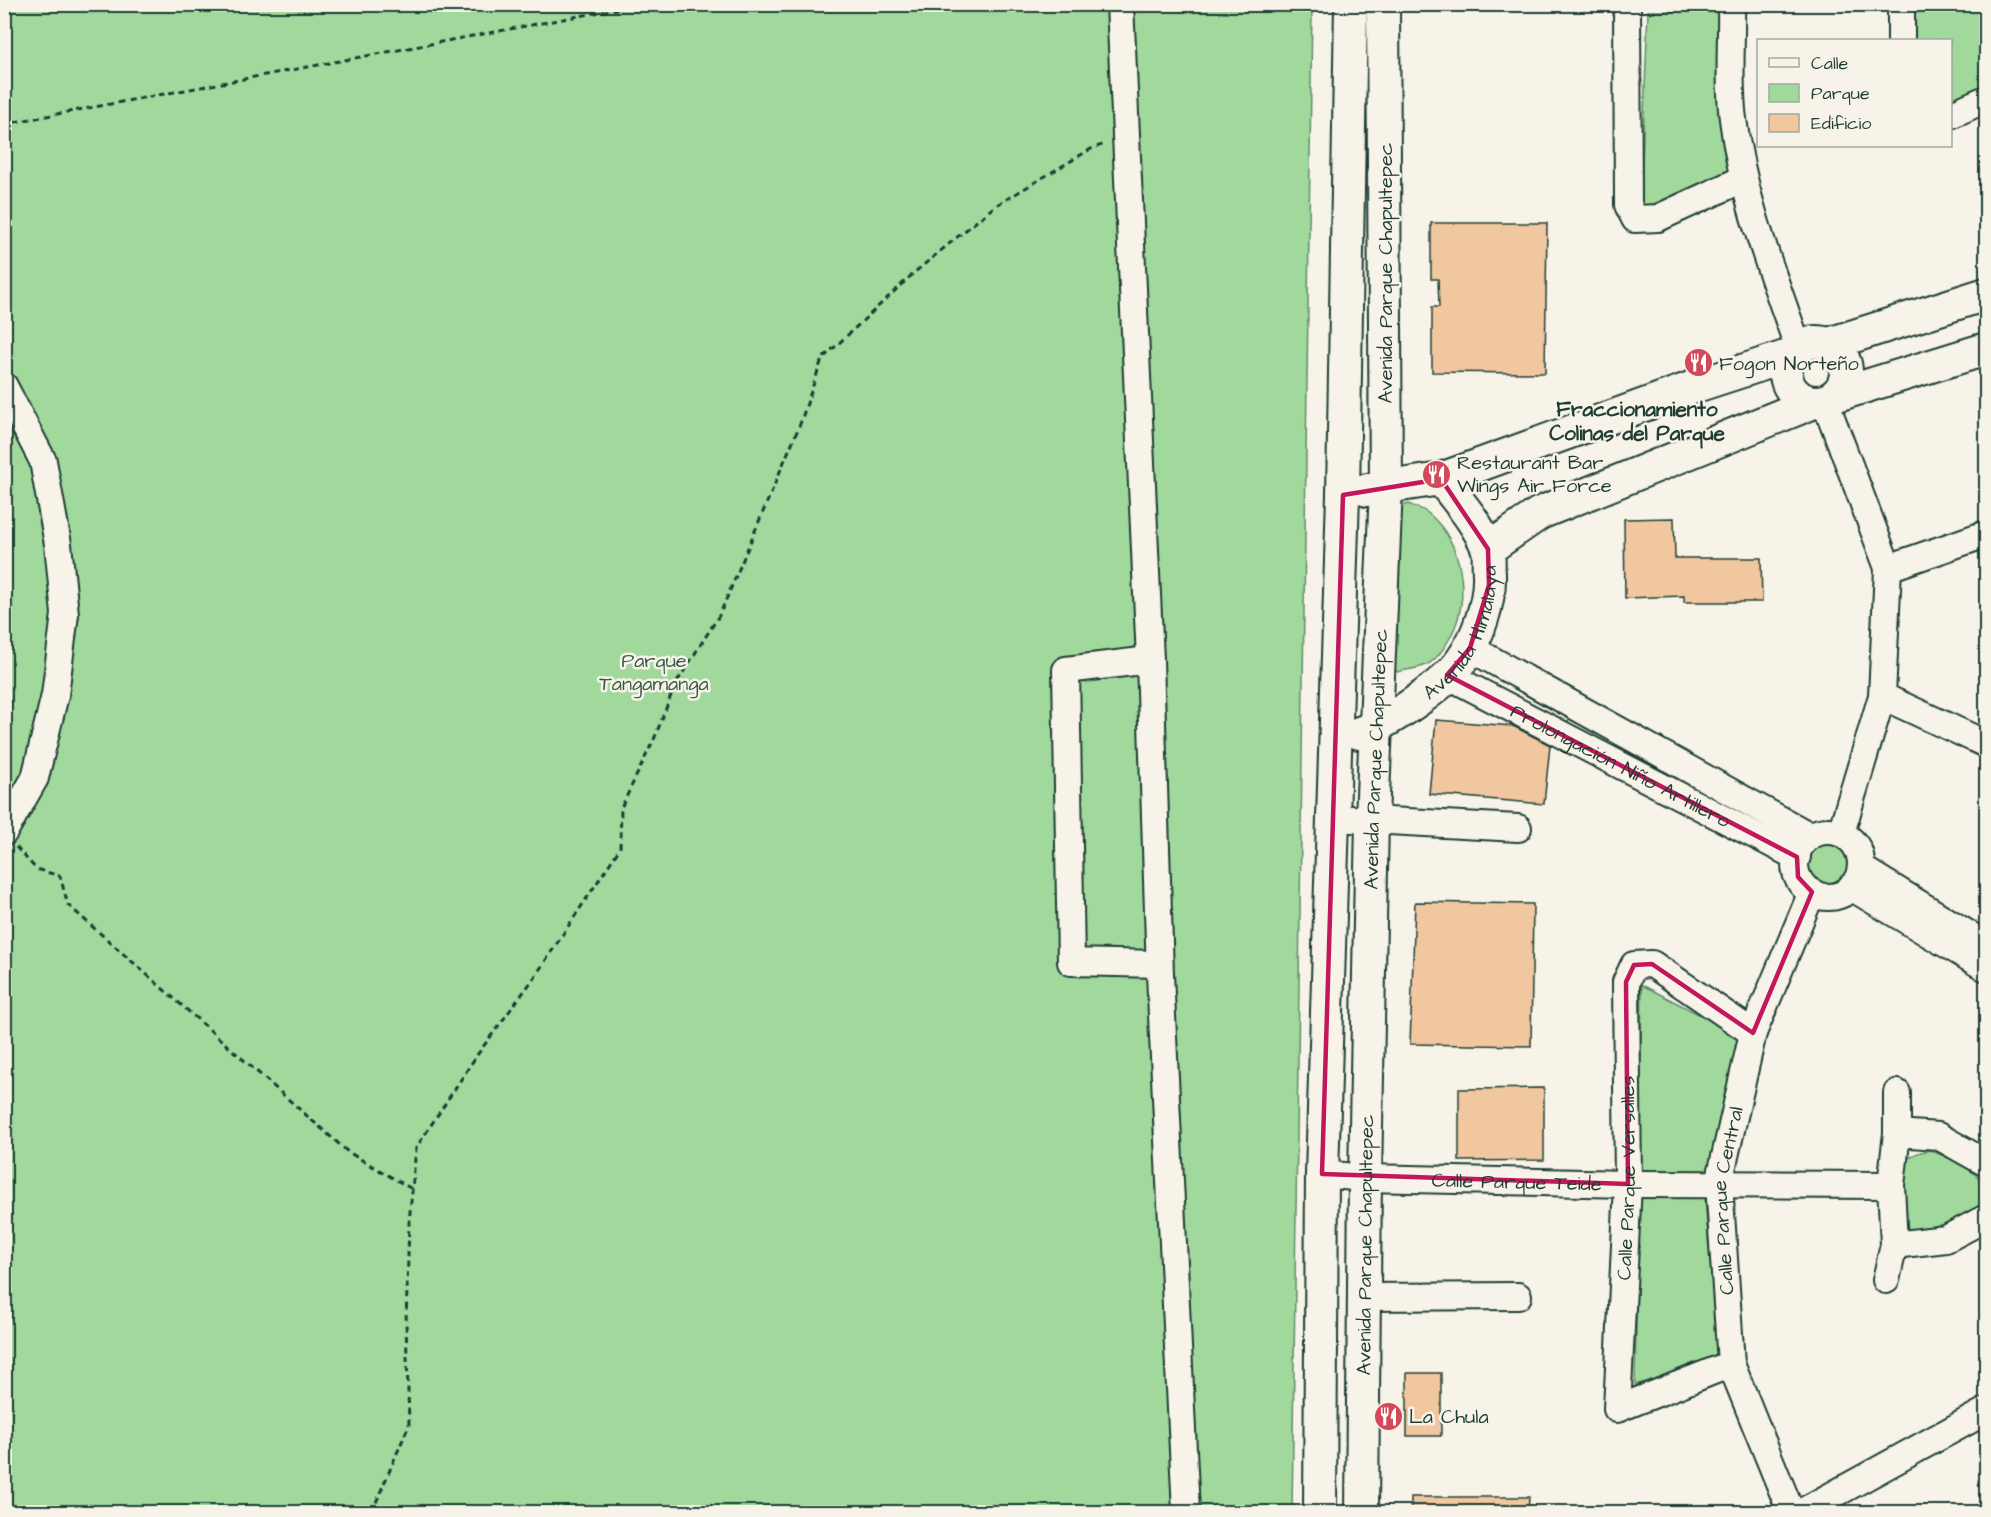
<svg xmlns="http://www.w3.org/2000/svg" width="1991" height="1517" viewBox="0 0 1991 1517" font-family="'Architects Daughter',sans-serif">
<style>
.green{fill:#a1d99d;stroke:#608b68;stroke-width:1.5}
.building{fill:#f0c79f;stroke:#1f3d34;stroke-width:1.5}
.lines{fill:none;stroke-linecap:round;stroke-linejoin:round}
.minor-casing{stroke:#1f3d34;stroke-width:30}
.major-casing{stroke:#1f3d34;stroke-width:36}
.path{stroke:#1f3d34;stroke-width:3;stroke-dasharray:6 4.5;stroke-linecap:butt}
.minor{stroke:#f7f3e8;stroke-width:26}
.major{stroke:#f7f3e8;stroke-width:32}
.marked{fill:none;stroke:#c2185b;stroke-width:4.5;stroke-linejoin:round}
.labels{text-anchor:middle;stroke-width:5;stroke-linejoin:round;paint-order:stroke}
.street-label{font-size:20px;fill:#1f3d34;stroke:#f7f3e8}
.poi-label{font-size:20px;fill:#1f3d34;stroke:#f7f3e8;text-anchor:start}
.park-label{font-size:20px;fill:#395c49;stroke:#f7f3e8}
.neighbourhood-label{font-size:21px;font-weight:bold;fill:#1f3d34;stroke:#f7f3e8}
</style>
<rect width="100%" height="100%" fill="#f7f3e8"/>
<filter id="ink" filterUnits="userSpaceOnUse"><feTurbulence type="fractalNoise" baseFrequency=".0167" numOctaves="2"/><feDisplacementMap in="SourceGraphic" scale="12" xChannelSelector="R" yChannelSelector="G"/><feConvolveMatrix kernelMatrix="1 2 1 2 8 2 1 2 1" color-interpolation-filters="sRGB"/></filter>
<g filter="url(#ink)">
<g class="green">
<path d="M 1904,4 L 1986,5 L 1986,91 L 1951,103 L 1950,40 L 1906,40 Z"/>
<path d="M 5,5 L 1312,5 L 1292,1512 L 5,1512 Z"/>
<path d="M 1648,11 L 1725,12 L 1736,176 L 1640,215 Z"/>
<path d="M 1408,504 C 1415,507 1424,509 1429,514 C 1463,543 1471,597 1451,636 C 1446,645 1438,659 1428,664 C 1420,669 1407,669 1397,672 L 1390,664 L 1393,509 Z"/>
<path d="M 1830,831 L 1850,839 L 1861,858 L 1842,893 C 1789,908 1779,837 1830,831 Z"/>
<path d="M 1642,985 L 1741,1036 L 1704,1188 L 1718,1359 L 1635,1385 Z"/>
<path d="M 1931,1150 C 1959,1164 1986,1168 1985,1205 L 1977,1214 L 1924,1237 L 1906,1231 L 1897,1170 C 1907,1157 1915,1152 1931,1150 Z"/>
</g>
<g class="building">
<path d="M 1431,223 L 1547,223 L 1545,373 L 1432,372 L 1432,307 L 1439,307 L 1438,279 L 1431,279 Z"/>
<path d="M 1674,518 L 1675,558 L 1761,558 L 1762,602 L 1684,602 L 1684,596 L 1625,598 L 1624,519 Z"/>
<path d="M 1436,720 L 1513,726 L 1550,745 L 1544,804 L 1429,794 Z"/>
<path d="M 1415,902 L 1533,904 L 1531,1046 L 1410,1044 Z"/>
<path d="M 1544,1088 L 1544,1160 L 1459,1161 L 1459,1089 Z"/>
<rect x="1407" y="1373" width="34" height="63"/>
<path d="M 1411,1497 L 1529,1497 L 1528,1512 L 1411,1512 Z"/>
</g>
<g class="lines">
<defs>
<g id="minor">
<path d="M 1120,4 L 1150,660 L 1160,974 L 1186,1512"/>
<path d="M 1627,4 L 1628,205 L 1635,219 L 1658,218 L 1743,179"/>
<path d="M 1731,4 C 1732,42 1728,82 1733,119 C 1743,199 1772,272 1798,347"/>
<path d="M 1901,4 L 1901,40"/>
<path d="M 1950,115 L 1986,99"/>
<path d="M 4,386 L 43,461 L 58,544 L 65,614 L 55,695 L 35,778 L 4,832"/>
<path d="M 1825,401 L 1888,568 L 1882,696 L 1841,833"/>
<path d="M 1888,568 L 1986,534"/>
<path d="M 1470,648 L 1810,836"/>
<path d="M 1150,660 L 1066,670 L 1071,962 L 1159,964"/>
<path id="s1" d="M 1447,675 L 1797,857"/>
<path d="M 1882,696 L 1986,744"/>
<path d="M 1333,818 L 1518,828"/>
<circle cx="1828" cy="864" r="33"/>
<path d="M 1861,868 L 1986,945"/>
<path d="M 1851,887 L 1986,968"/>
<path d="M 1897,1133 L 1938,1136 L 1986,1163"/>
<path id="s2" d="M 1322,1174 L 1365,1178 L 1628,1184 L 1891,1185"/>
<path d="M 1894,1245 L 1946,1239 L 1986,1218"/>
<path d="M 1886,1280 L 1894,1245 L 1891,1185 L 1897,1133 L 1897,1093"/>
<path d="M 1364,1297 L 1518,1296"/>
<path id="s3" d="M 1731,1364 L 1617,1409 L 1628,1184 L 1626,982 L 1634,965 L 1652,964 L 1753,1033"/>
<path id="s4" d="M 1791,1512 L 1731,1364 L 1719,1183 L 1753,1033 L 1812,892"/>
<path d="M 1802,1512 L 1986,1411"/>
</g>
<g id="major">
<circle cx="1816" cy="372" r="30"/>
<path d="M 1829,344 L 1986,294"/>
<path d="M 1834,396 L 1986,349"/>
<path d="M 1367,490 L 1441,479 L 1699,385 L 1791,355"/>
<path d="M 1488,549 L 1540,513 L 1814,402"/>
<path id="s5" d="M 1359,733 C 1386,725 1446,684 1462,660 C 1478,637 1490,603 1489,574 C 1488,566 1490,554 1487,547 C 1477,522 1457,500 1441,479"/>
<path d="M 1320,1512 L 1322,1174 L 1343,495 L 1351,4"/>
<path id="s6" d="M 1362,1512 L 1365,1178 L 1372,819 L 1386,487 L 1383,4"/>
</g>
</defs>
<use href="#minor" class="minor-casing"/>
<use href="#major" class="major-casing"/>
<g class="path">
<path d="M 4,124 L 643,4"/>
<path d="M 16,847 L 36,869 L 60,876 L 68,905 L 348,1152 L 412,1189"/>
<path d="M 372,1512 L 409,1425 L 406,1323 L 409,1223 L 416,1148 L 477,1055 L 534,978 L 620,848 L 621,808 L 655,737 L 675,685 L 720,614 L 800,424 L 822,359 L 915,272 L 995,206 L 1091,149 L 1105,144"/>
</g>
<use href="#minor" class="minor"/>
<use href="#major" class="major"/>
</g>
</g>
<path class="marked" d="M 1441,479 L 1488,549 L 1489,585 L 1470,648 L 1447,675 L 1797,857 L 1798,877 L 1812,892 L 1753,1033 L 1652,964 L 1634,965 L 1626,982 L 1628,1184 L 1322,1174 L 1343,495 Z"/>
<defs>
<symbol id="restaurant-disc" viewBox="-11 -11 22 22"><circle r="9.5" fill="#d1495b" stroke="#f7f3e8"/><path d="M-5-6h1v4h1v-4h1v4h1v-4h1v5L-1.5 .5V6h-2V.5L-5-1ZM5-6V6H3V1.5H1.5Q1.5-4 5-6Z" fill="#fff"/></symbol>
</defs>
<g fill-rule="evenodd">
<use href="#restaurant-disc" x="1682" y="346" width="33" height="33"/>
<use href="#restaurant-disc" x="1420" y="458" width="33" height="33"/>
<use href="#restaurant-disc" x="1372" y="1400" width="33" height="33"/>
</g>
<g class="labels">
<g class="street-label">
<text transform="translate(1385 273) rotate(-90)" y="7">Avenida Parque Chapultepec</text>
<text dy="7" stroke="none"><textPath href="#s5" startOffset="152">Avenida Himalaya</textPath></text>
<text dy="7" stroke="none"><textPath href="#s6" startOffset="753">Avenida Parque Chapultepec</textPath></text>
<text dy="7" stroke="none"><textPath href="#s1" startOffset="196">Prolongación Niño Artillero</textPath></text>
<text dy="7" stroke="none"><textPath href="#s3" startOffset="354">Calle Parque Versalles</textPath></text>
<text dy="7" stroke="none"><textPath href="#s2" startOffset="195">Calle Parque Teide</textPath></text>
<text dy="7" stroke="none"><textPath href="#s4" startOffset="324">Calle Parque Central</textPath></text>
<text dy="7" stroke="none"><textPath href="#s6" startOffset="267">Avenida Parque Chapultepec</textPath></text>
</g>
<g class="poi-label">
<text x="1719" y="370">Fogon Norteño</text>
<text x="1457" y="469">Restaurant Bar<tspan x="1457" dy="23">Wings Air Force</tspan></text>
<text x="1409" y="1423">La Chula</text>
</g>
<g class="park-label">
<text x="654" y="667">Parque<tspan x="654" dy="23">Tangamanga</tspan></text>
</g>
<g class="neighbourhood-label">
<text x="1637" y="416">Fraccionamiento<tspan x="1637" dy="24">Colinas del Parque</tspan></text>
</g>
</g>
<rect width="1991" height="1517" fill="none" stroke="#f7f3e8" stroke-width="24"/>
<rect x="12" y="12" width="1967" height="1493" fill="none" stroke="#1f3d34" stroke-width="2" filter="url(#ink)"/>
<rect x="1757" y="39" width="195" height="108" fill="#f7f3e8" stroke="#a1aaa0" stroke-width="1.5"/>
<rect x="1769" y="58" width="30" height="9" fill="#f7f3e8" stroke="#a1aaa0" stroke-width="1.5"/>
<text x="1811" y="69" font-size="18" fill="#1f3d34">Calle</text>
<rect x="1769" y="84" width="30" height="18" fill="#a1d99d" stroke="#a1aaa0" stroke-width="1.5"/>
<text x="1811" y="99" font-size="18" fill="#1f3d34">Parque</text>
<rect x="1769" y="114" width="30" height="18" fill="#f0c79f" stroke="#a1aaa0" stroke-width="1.5"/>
<text x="1811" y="129" font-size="18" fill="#1f3d34">Edificio</text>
</svg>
